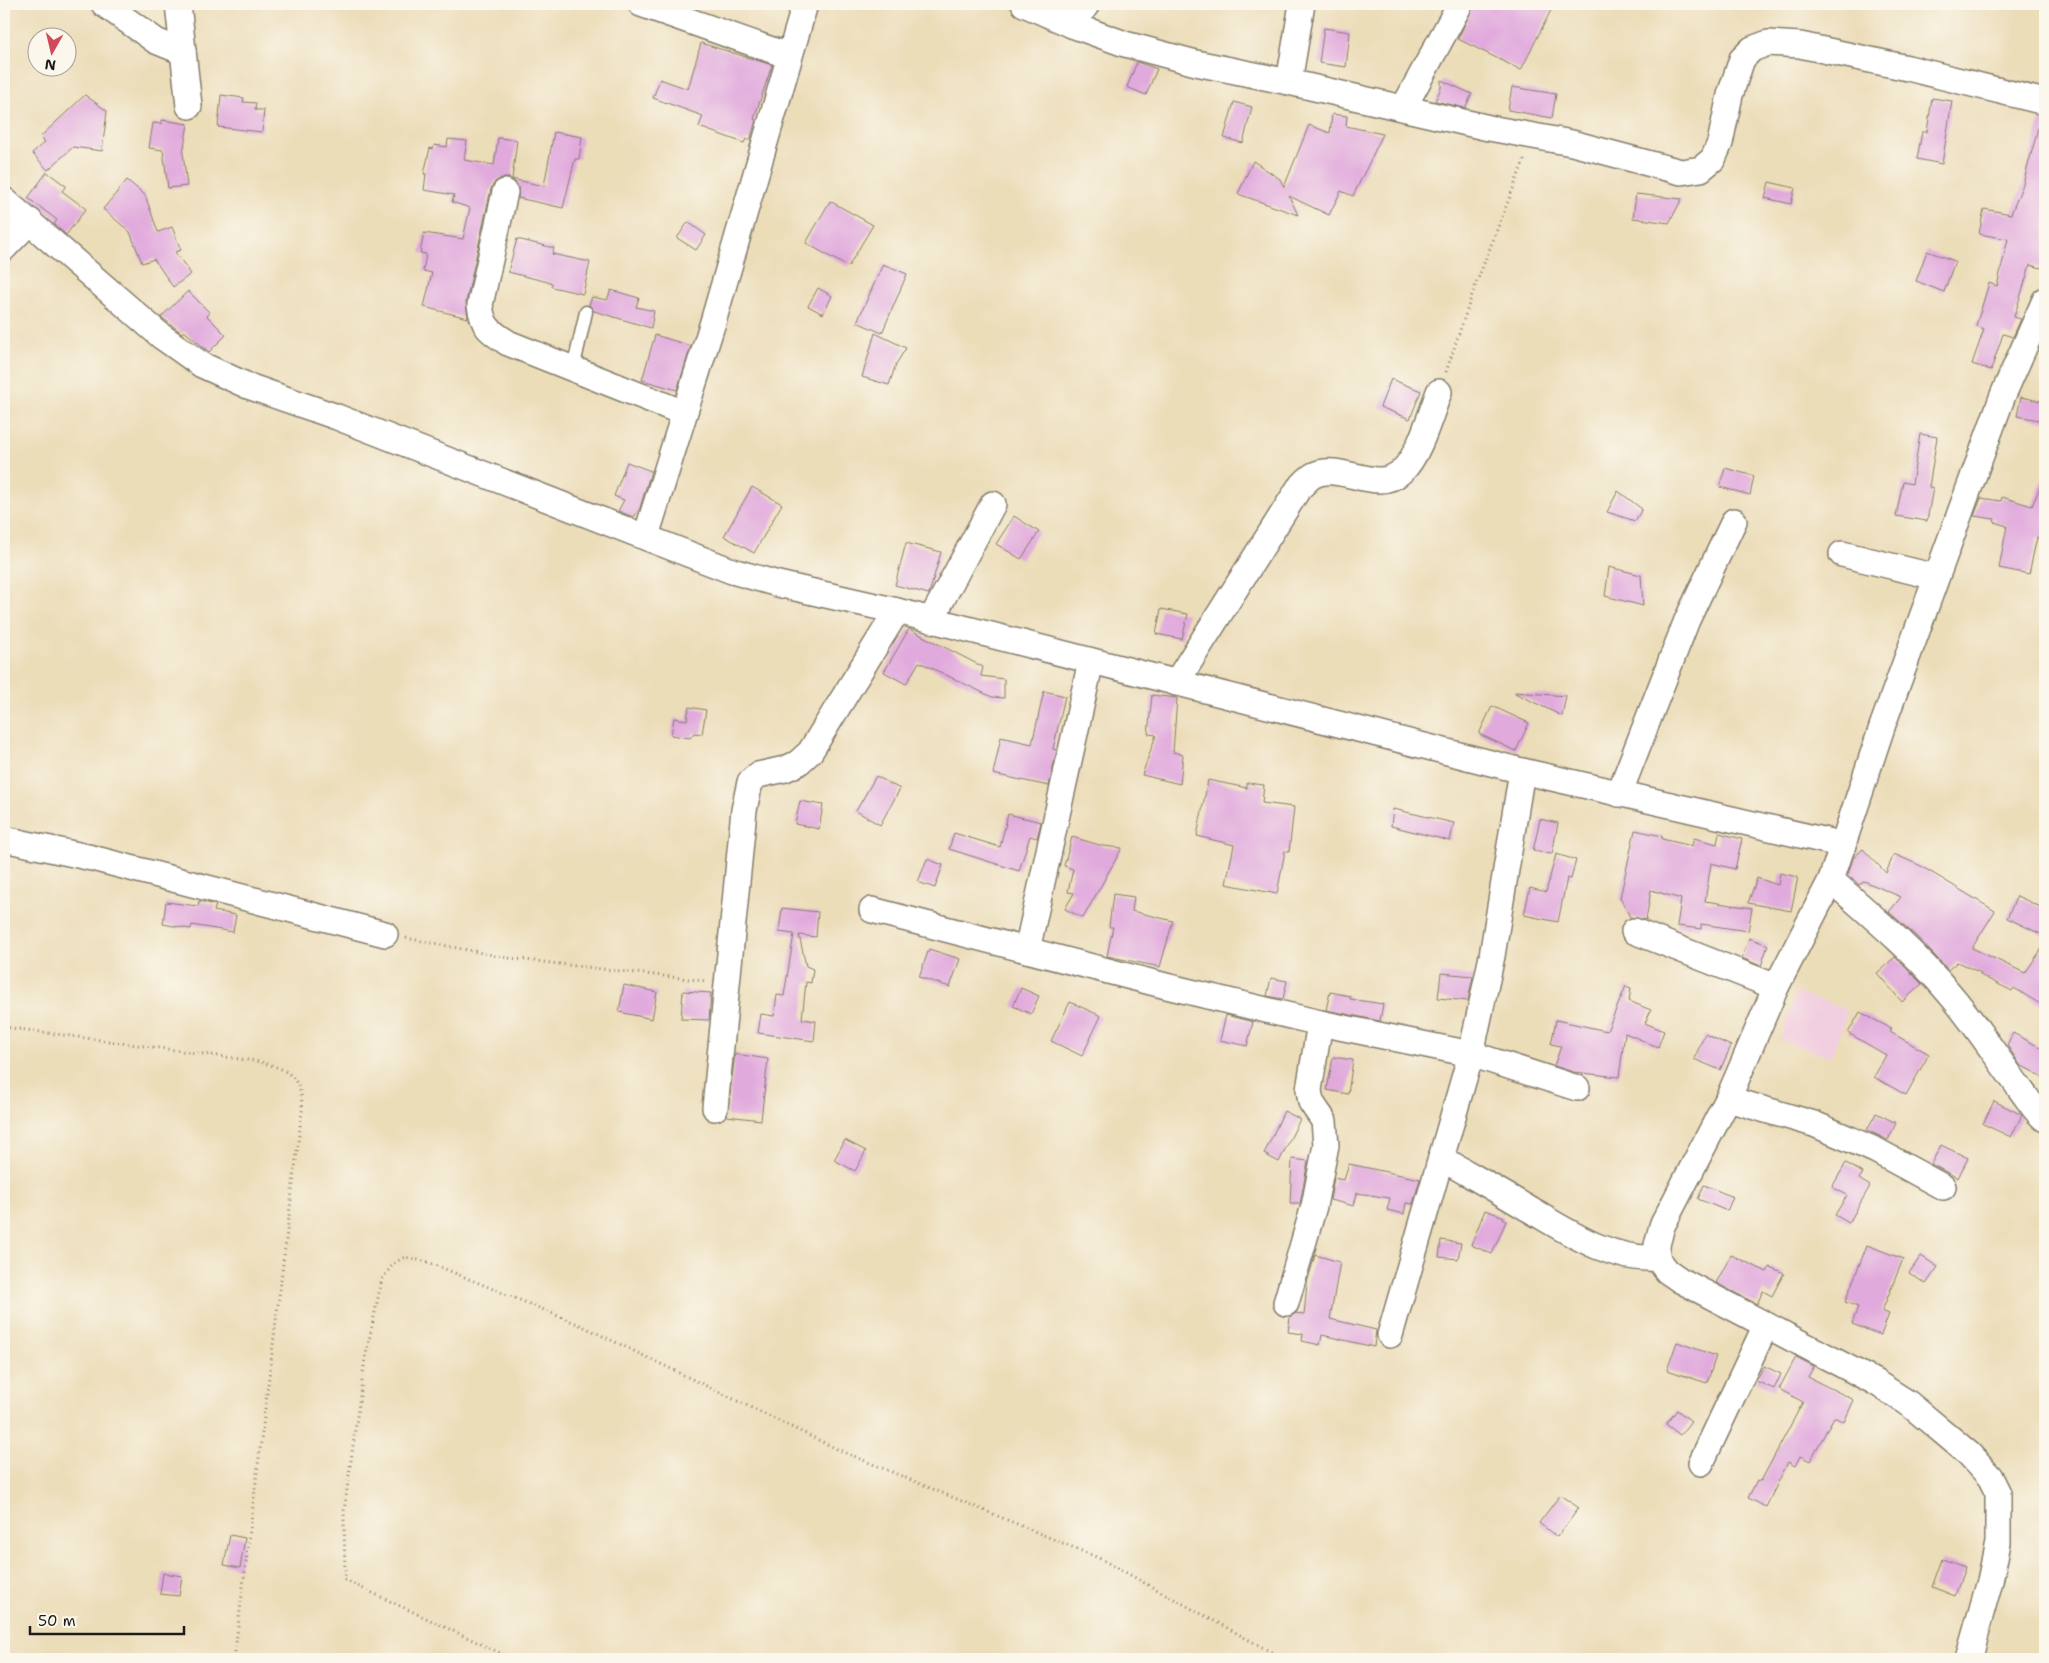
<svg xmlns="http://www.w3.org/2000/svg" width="2049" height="1663" viewBox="0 0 2049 1663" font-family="'Shantell Sans',sans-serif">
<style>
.built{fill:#f2cfe0}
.building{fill:#e1aadd}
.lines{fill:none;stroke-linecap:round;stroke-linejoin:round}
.service-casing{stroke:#847c6a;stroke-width:15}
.minor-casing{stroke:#847c6a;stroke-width:28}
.path{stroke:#847c6a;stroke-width:3;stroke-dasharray:1 4;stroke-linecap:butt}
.service{stroke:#fff;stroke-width:12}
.minor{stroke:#fff;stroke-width:25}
</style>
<rect width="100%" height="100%" fill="#fbf7ec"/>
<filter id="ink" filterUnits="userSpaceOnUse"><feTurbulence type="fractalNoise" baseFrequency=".02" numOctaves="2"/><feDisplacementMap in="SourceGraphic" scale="10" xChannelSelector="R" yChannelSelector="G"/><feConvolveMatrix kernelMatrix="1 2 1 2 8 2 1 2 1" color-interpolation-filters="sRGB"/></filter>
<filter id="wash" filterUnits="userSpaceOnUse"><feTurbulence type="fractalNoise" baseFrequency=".0096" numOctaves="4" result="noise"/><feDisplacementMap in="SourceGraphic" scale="20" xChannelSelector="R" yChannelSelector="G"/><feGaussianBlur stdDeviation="1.12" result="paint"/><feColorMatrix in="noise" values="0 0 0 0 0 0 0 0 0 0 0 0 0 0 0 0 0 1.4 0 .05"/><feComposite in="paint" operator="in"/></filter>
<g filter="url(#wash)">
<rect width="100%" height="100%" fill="#ecddb9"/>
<path class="built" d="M 1796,992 L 1848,1010 L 1831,1057 L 1780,1040 Z"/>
<g id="blocks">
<g class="building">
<path d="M 1474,4 L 1554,4 L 1521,70 L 1458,39 Z"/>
<path d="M 1324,28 L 1350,32 L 1346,67 L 1319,63 Z"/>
<path d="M 701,43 L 772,65 L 754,119 L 756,120 L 750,141 L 746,139 L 744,143 L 699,127 L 703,116 L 653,98 L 660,79 L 688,89 Z"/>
<path d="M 1137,62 L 1157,69 L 1146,95 L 1127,87 Z"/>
<path d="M 1441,80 L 1472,94 L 1465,108 L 1435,101 L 1441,88 Z"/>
<path d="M 1512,87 L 1556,94 L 1552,118 L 1508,110 Z"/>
<path d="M 85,95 L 107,111 L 102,151 L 73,147 L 48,170 L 32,153 L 45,142 L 40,137 Z"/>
<path d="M 221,95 L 244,98 L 243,102 L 256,103 L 255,110 L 264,110 L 262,132 L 218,127 Z"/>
<path d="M 1932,98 L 1952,101 L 1942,164 L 1917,159 L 1922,132 L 1927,132 Z"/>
<path d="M 1234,102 L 1252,107 L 1243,143 L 1224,138 Z"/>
<path d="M 1332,114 L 1347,116 L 1346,126 L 1383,134 L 1353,196 L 1341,191 L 1329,215 L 1289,196 L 1298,215 L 1238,194 L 1253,161 L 1280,179 L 1284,187 L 1309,125 L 1330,133 Z"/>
<path d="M 162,120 L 188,124 L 183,153 L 187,186 L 168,188 L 163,150 L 149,148 L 153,123 L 162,124 Z"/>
<path d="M 2040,121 L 2045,122 L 2045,269 L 2030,265 L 2014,317 L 2021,319 L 2013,337 L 2003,334 L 1991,370 L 1972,364 L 1984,329 L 1976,326 L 1989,283 L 1997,286 L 2008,239 L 1979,234 L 1984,209 L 2011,214 L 2023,184 Z"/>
<path d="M 554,132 L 582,137 L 579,159 L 575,159 L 563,208 L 518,198 L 518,187 L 515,182 L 509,178 L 501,178 L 495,182 L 491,189 L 466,302 L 468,318 L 424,307 L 432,273 L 423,271 L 426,254 L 420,253 L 424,233 L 463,239 L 470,208 L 452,202 L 454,195 L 424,190 L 426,174 L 424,174 L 430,148 L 433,149 L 434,145 L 447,147 L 448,139 L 467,141 L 464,160 L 494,165 L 498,138 L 517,140 L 512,179 L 544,186 Z"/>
<path d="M 47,172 L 66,186 L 62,191 L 86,209 L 66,235 L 54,224 L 57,220 L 28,198 Z"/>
<path d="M 127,180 L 145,195 L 158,232 L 172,227 L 181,250 L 175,252 L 191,274 L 173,287 L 154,259 L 142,263 L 130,232 L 103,209 Z"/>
<path d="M 1769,182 L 1795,188 L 1791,204 L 1765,198 Z"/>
<path d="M 1636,194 L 1682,199 L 1669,223 L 1633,218 Z"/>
<path d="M 830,201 L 873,225 L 848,267 L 806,243 Z"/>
<path d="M 688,222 L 706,235 L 696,250 L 677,238 Z"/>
<path d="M 517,239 L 554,248 L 552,254 L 590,262 L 583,294 L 552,287 L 552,283 L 508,272 Z"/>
<path d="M 1927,251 L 1955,261 L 1944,292 L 1916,281 Z"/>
<path d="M 883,264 L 907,274 L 882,333 L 857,322 Z"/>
<path d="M 818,288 L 832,296 L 823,314 L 808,306 Z"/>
<path d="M 611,290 L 639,298 L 636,307 L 654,311 L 651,328 L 594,311 L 589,305 L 592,297 L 607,300 Z"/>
<path d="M 188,291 L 210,313 L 207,316 L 226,335 L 209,352 L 184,331 L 182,333 L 161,317 Z"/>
<path d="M 875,333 L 906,348 L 896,364 L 889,385 L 862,377 Z"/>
<path d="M 655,335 L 691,346 L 677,390 L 642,380 Z"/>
<path d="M 1391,379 L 1421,391 L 1410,419 L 1380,407 Z"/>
<path d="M 2021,397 L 2045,402 L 2045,421 L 2017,416 Z"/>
<path d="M 1920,434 L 1937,437 L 1929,487 L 1933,488 L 1927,521 L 1896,516 L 1903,482 L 1912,484 Z"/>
<path d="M 627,462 L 651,471 L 640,508 L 634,517 L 618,511 L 624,500 L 614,496 Z"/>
<path d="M 1725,468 L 1754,476 L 1750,495 L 1720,487 Z"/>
<path d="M 2045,475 L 2045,541 L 2037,537 L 2029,574 L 1999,568 L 2007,526 L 1994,522 L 1995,519 L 1974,516 L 1981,498 L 2001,501 L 2002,497 L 2032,506 Z"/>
<path d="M 752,487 L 782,504 L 754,553 L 724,536 Z"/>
<path d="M 1618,491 L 1642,509 L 1635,521 L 1607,512 Z"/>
<path d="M 1014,516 L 1039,532 L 1021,559 L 996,544 Z"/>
<path d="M 906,543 L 941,552 L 929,594 L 895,585 Z"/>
<path d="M 1609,567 L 1641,575 L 1643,606 L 1605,596 Z"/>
<path d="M 1161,609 L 1188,614 L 1182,639 L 1156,634 Z"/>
<path d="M 909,629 L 983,667 L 981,676 L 1004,679 L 1004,698 L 992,697 L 919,662 L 906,684 L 884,672 Z"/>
<path d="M 1044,691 L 1065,696 L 1053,749 L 1057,750 L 1049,786 L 993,774 L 1001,737 L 1032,744 Z"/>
<path d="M 1515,692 L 1566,696 L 1562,716 L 1515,693 Z"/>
<path d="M 1152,695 L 1177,698 L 1173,752 L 1183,755 L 1180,784 L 1142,775 L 1156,735 L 1148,734 Z"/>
<path d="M 1492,706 L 1529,723 L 1516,751 L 1479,734 Z"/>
<path d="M 689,707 L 706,710 L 702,734 L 694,733 L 690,738 L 671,735 L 674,718 L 687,720 Z"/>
<path d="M 876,776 L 900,789 L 880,825 L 856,811 Z"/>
<path d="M 1208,780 L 1247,788 L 1247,783 L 1264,785 L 1262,803 L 1294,807 L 1289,852 L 1285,851 L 1277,894 L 1226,884 L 1234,845 L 1197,836 Z"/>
<path d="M 800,801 L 823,805 L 819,829 L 795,824 Z"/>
<path d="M 1393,809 L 1454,823 L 1450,841 L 1391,826 Z"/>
<path d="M 1008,814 L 1041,822 L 1037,838 L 1030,836 L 1019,871 L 949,849 L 954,833 L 1000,847 Z"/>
<path d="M 1540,819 L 1558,823 L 1552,854 L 1533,851 Z"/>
<path d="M 1635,830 L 1662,836 L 1662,839 L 1692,846 L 1694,838 L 1717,844 L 1719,833 L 1742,839 L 1735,869 L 1711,863 L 1705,901 L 1752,908 L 1748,931 L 1701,924 L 1701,929 L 1677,926 L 1681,899 L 1651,890 L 1646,920 L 1630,917 L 1620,898 Z"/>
<path d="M 1072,837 L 1103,846 L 1122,848 L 1083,918 L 1065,909 L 1074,893 L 1068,892 L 1073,869 L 1064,866 Z"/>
<path d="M 1863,849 L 1886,873 L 1894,854 L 1921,866 L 1995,911 L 1972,948 L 2025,973 L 2045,944 L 2045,1007 L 2014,988 L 2012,991 L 1980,975 L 1981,973 L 1957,962 L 1948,970 L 1917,937 L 1889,912 L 1901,897 L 1864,881 L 1859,885 L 1848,874 L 1853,858 Z"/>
<path d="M 1556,854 L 1576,860 L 1571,879 L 1567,878 L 1558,922 L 1524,915 L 1530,888 L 1546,892 Z"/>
<path d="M 927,859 L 943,865 L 935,888 L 918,882 Z"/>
<path d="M 1780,873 L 1798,877 L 1791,911 L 1748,903 L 1757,878 L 1778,885 Z"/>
<path d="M 1113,894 L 1134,897 L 1132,911 L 1173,921 L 1160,967 L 1107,956 L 1113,927 L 1109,927 Z"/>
<path d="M 2017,896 L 2045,909 L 2045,936 L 2007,918 Z"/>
<path d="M 199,901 L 216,905 L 214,911 L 236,915 L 233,932 L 192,925 L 191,929 L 163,924 L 166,902 L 198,906 Z"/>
<path d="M 782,908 L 818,912 L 816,937 L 799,935 L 806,966 L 813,969 L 811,983 L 806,982 L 802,1019 L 816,1021 L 814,1041 L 758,1033 L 761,1014 L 774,1016 L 777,995 L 784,996 L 794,934 L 779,932 Z"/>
<path d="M 1749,938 L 1768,945 L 1761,966 L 1742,958 Z"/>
<path d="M 929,949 L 960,959 L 950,987 L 919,977 Z"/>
<path d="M 1895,957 L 1922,984 L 1902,1002 L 1877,973 Z"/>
<path d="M 1441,973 L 1473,976 L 1468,1001 L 1438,998 Z"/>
<path d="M 1271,978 L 1287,981 L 1283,999 L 1267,996 Z"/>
<path d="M 624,985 L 657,992 L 652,1019 L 619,1012 Z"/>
<path d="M 1626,986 L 1631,988 L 1629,1001 L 1651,1010 L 1645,1023 L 1664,1031 L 1658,1047 L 1625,1033 L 1619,1077 L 1573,1072 L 1554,1066 L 1561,1046 L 1551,1044 L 1556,1020 L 1607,1031 Z"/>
<path d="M 1021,988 L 1039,996 L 1031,1014 L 1013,1006 Z"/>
<path d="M 683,991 L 711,993 L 709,1020 L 681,1019 Z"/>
<path d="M 1330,992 L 1350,996 L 1350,999 L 1383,1004 L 1380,1021 L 1326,1010 Z"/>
<path d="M 1070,1002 L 1101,1016 L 1082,1056 L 1051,1041 Z"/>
<path d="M 1860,1012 L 1892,1029 L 1890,1032 L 1929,1054 L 1906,1095 L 1874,1077 L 1886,1055 L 1848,1033 Z"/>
<path d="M 1226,1015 L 1253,1022 L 1247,1046 L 1220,1040 Z"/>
<path d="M 2013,1033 L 2045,1050 L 2045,1078 L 2020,1065 L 2015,1057 L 2007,1045 Z"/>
<path d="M 1705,1034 L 1731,1046 L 1720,1070 L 1694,1059 Z"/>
<path d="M 735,1054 L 768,1059 L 761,1120 L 727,1116 Z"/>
<path d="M 1333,1057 L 1353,1060 L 1348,1094 L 1327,1090 Z"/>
<path d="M 1994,1101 L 2022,1115 L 2011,1137 L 1983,1124 Z"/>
<path d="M 1284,1111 L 1300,1119 L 1279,1162 L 1264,1154 Z"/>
<path d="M 1876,1113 L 1896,1123 L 1888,1140 L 1867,1130 Z"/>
<path d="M 845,1140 L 866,1151 L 855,1171 L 834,1160 Z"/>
<path d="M 1941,1145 L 1968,1158 L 1958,1178 L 1931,1164 Z"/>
<path d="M 1292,1159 L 1308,1161 L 1300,1204 L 1290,1204 Z"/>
<path d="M 1846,1163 L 1863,1173 L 1859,1179 L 1870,1186 L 1849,1223 L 1835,1215 L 1847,1195 L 1832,1187 Z"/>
<path d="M 1349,1164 L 1420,1179 L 1413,1204 L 1406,1203 L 1404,1214 L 1387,1210 L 1390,1198 L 1357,1193 L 1354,1206 L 1330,1200 L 1334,1178 L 1344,1180 Z"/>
<path d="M 1704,1185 L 1733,1197 L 1727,1211 L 1698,1199 Z"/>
<path d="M 1485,1210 L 1504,1217 L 1503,1219 L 1506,1221 L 1492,1254 L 1471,1245 Z"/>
<path d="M 1441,1240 L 1461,1243 L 1458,1259 L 1439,1257 Z"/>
<path d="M 1867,1245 L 1903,1259 L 1882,1311 L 1889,1314 L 1881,1335 L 1852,1324 L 1858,1307 L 1845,1302 Z"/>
<path d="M 1315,1255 L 1340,1262 L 1330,1319 L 1376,1330 L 1374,1347 L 1322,1335 L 1320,1345 L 1302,1341 L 1303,1334 L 1288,1332 L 1290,1317 L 1296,1313 L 1304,1315 L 1307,1283 Z"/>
<path d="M 1731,1255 L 1767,1272 L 1770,1267 L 1784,1273 L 1772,1296 L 1763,1291 L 1757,1304 L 1716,1283 Z"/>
<path d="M 1921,1256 L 1938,1267 L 1926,1284 L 1909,1273 Z"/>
<path d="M 1677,1342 L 1716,1356 L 1707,1383 L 1667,1370 Z"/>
<path d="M 1796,1357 L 1814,1366 L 1808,1377 L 1854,1400 L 1844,1422 L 1834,1417 L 1810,1461 L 1800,1456 L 1795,1466 L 1788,1462 L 1766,1507 L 1748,1498 L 1757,1480 L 1761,1481 L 1803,1402 L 1779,1389 Z"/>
<path d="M 1764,1366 L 1781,1374 L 1774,1389 L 1756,1381 Z"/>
<path d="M 1677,1410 L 1691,1421 L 1680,1435 L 1666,1424 Z"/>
<path d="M 1560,1495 L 1579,1508 L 1557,1537 L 1539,1523 Z"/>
<path d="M 230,1535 L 245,1538 L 240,1568 L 224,1565 Z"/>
<path d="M 1942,1559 L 1965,1567 L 1955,1596 L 1932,1587 Z"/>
<path d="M 163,1573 L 182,1576 L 179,1596 L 160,1594 Z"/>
</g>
</g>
</g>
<g filter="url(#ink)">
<use href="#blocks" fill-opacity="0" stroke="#847c6a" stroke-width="1"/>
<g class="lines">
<defs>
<path id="service" d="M 573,369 L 586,312"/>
<g id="minor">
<path d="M 104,4 L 156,41 L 183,52"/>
<path d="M 178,4 L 189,106"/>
<path d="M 641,4 L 789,56"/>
<path d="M 1024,4 L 1072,25 L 1087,4"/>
<path d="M 1302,4 L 1289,82 L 1489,128 L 1572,143 L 1681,172 L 1701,169 L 1713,159 L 1720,143 L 1730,95 L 1742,59 L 1752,49 L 1768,43 L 1800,45 L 1908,68 L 2045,102"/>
<path d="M 1072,25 L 1125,44 L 1196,63 L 1289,82"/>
<path d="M 1404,107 L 1460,4"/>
<path d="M 505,192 L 480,305 C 483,328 490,331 508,343 L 684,413"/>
<path d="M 4,200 L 161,336 L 202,365 L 248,386 L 337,417 L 732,571 L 778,584 L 897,611 L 1522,771 L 1844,845"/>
<path d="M 4,248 L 30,221"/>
<path d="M 646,536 L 713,322 L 805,4"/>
<path d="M 1842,554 L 1936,577"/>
<path d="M 931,620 L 993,504"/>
<path d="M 1176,683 L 1299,488 C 1304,484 1308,478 1314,475 C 1342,462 1377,495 1402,471 C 1419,456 1431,413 1439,392"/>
<path d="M 1619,794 L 1687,620 L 1734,521"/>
<path d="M 4,839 L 92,858 L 385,934"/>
<path d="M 1831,880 C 1872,916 1914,951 1949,993 C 1975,1023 1997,1058 2021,1090 C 2028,1099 2036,1113 2045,1119"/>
<path d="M 872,910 L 1166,986 L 1320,1023 L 1471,1054 L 1577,1088"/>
<path d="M 1634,931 L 1776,987"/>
<path d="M 1027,950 L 1091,661"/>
<path d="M 1728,1099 L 1814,1124 L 1875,1150 L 1943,1187"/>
<path d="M 715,1108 L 744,810 L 750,782 L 758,775 L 785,769 L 798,763 L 810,752 L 897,611"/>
<path d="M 1441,1158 C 1470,1175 1499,1191 1527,1208 C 1567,1231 1609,1261 1657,1258"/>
<path d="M 1286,1303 L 1314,1206 L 1326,1145 L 1324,1121 L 1311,1102 L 1309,1090 L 1320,1023"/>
<path d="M 1390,1335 L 1471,1054 L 1492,956 L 1522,771"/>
<path d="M 1701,1463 L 1766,1325"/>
<path d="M 1968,1659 L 1990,1581 L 1998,1543 L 1998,1493 L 1990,1477 L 1969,1454 L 1943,1432 L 1908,1403 L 1875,1382 L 1680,1280 L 1667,1271 L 1657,1258 L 1657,1245 L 1662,1226 L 1728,1099 L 1776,987 L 1831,880 L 1883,724 L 2003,395 L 2045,300"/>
</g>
</defs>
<use href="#service" class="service-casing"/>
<use href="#minor" class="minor-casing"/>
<g class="path">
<path d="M 1446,372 L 1474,289 L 1525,158"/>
<path d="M 406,938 L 508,958 L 706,981"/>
<path d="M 4,1027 L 255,1061 C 287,1068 303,1076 302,1111 L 234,1659"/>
<path d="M 513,1659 L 345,1580 L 344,1511 L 365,1359 L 382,1279 L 394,1263 L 405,1257 L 428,1262 L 580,1325 L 839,1450 L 1101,1559 L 1284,1659"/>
</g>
<use href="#service" class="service"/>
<use href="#minor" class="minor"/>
</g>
</g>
<rect width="2049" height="1663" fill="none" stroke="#fbf7ec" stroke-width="20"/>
<g transform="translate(52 52) rotate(188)"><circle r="24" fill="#fbf7ec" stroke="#a29f99"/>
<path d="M0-4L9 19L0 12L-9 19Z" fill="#d1495b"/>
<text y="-8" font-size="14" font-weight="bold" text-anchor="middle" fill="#1c1c1c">N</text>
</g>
<path d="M30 1626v8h154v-8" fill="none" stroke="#1c1c1c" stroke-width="2.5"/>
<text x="38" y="1626" font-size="15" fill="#1c1c1c" stroke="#fbf7ec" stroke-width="4" paint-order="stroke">50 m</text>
</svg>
